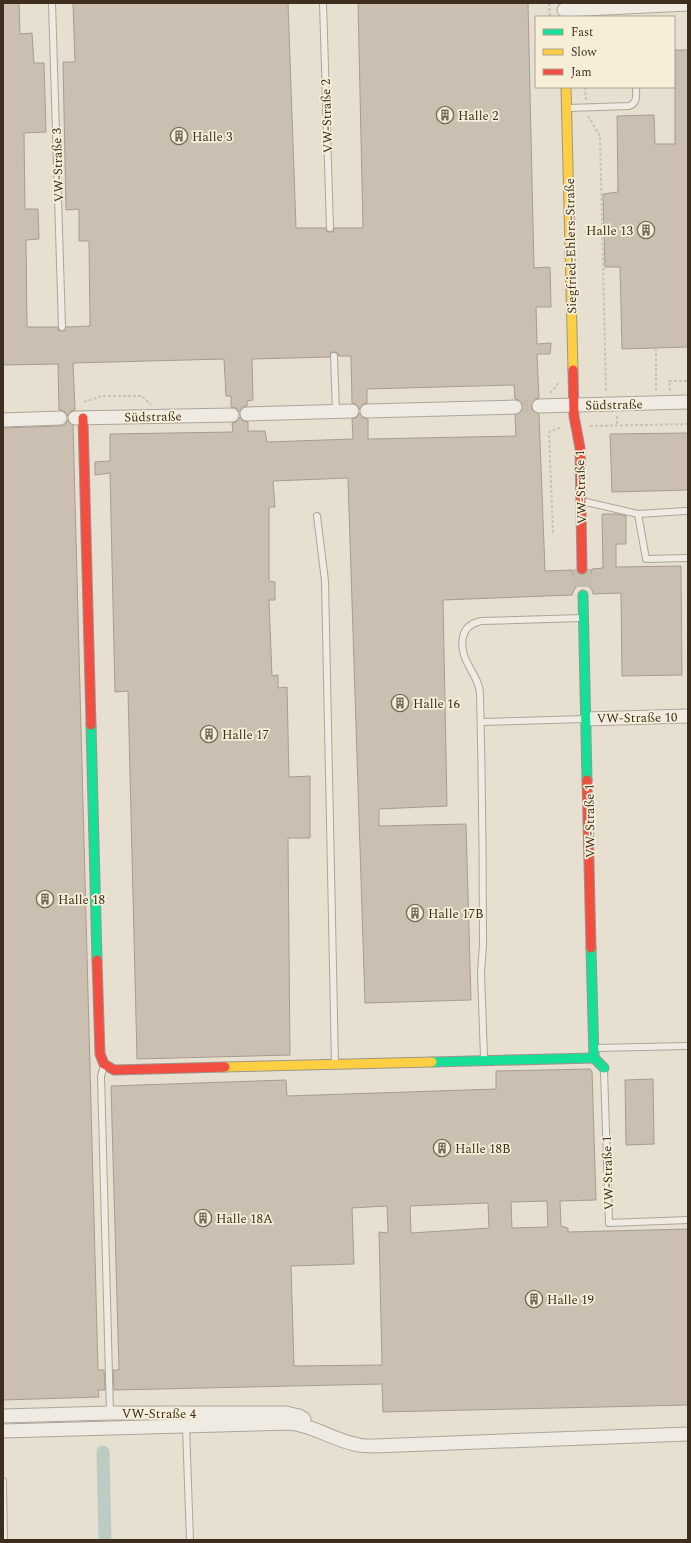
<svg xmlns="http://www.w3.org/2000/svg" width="691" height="1543" viewBox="0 0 691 1543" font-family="Spectral,serif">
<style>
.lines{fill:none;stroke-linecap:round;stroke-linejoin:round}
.canal{stroke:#bcccc2;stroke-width:13}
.building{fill:#cbbfb2;stroke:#a89c90;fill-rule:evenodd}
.street-tunnel{stroke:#c5bcae;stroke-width:13;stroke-dasharray:13 6;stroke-linecap:butt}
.secondary-tunnel{stroke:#c5bcae;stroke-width:18;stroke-dasharray:18 9;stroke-linecap:butt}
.lane-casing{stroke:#ada599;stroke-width:8}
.street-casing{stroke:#ada599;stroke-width:15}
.fast-casing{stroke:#9c958a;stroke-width:11}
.slow-casing{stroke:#9c958a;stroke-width:11}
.jam-casing{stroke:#9c958a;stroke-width:11}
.path{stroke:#c8c2b9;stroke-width:2;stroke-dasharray:3 2;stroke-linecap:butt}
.lane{stroke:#efebe3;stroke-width:6}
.street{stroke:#efebe3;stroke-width:13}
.fast{stroke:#16e098;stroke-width:9}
.slow{stroke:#ffcf43;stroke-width:9}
.jam{stroke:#f24e42;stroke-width:9}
.labels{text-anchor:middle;stroke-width:3.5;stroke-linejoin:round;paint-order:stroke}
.poi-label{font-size:13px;fill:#3d2e20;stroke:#f7eed8;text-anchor:start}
.street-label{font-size:13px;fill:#3d2e20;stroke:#f7eed8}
</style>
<rect width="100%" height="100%" fill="#e7e0d1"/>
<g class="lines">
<path class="canal" d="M 103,1452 L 105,1540"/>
</g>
<g class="building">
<path d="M 3,3 L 19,3 L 20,34 L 32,33 L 34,63 L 44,63 L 46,132 L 24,133 L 25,209 L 38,209 L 39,239 L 26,240 L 27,327 L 58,327 L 58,330 L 62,331 L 65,331 L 66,327 L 90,326 L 89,241 L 79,241 L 79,209 L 66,210 L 63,62 L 75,62 L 73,3 L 288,3 L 296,228 L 326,228 L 326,231 L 330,232 L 333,232 L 334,228 L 363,228 L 358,3 L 528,3 L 534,268 L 550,267 L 551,307 L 536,307 L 537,344 L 551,343 L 550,354 L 537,354 L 539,398 L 535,399 L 531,406 L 532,410 L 539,414 L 545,571 L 572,570 L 573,575 L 577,578 L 583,579 L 588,578 L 591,574 L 592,569 L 603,568 L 602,514 L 617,514 L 626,516 L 626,544 L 616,544 L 616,567 L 681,566 L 682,675 L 622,676 L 621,593 L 593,594 L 592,590 L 588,586 L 582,585 L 577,586 L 574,590 L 572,595 L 443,600 L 447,806 L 379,809 L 379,826 L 466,824 L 471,1000 L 365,1003 L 348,478 L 273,481 L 275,507 L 269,507 L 269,581 L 275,582 L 275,600 L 269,600 L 272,676 L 278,675 L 278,688 L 287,687 L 289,777 L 310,776 L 310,838 L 288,838 L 290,1055 L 137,1059 L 128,691 L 115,692 L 110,473 L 95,475 L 95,462 L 110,461 L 110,434 L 233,432 L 232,423 L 236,422 L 240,417 L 243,421 L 248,422 L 248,431 L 265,431 L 267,442 L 353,439 L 352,419 L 356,418 L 360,413 L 363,418 L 368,419 L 368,439 L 516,436 L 515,415 L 522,411 L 523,406 L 519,400 L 515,399 L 514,385 L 367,389 L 367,403 L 363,404 L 360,409 L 356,404 L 352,403 L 351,356 L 339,356 L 338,353 L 334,352 L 331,352 L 330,357 L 252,359 L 253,400 L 247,401 L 247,406 L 242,407 L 239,412 L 236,408 L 231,407 L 231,396 L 226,396 L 224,359 L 73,363 L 75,410 L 71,411 L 68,416 L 64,411 L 59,410 L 58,364 L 3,365 Z"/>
<path d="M 675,50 L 688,50 L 688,347 L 622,349 L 620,267 L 605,267 L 603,194 L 618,192 L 617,116 L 654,115 L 655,144 L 675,144 Z"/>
<path d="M 68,420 L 73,425 L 98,1370 L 104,1370 L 105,1390 L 98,1390 L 99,1397 L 3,1400 L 3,428 L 60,426 L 65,425 Z"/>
<path d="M 688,433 L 688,490 L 612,492 L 610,434 Z"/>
<path d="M 590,1069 L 592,1071 L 596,1200 L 560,1201 L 561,1226 L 568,1228 L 568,1232 L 688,1229 L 688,1405 L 383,1412 L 382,1384 L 114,1390 L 113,1370 L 119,1370 L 111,1086 L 286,1080 L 287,1096 L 496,1089 L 496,1071 ZM 547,1201 L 548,1227 L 512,1228 L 511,1202 ZM 488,1203 L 489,1228 L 411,1233 L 410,1206 ZM 387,1206 L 388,1233 L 379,1232 L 382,1365 L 294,1366 L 291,1266 L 354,1264 L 352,1208 Z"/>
<path d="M 653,1079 L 654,1144 L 626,1145 L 625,1080 Z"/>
</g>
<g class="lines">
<path class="street-tunnel" d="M 515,407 L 539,406"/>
<path class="secondary-tunnel" d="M 582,569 L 583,595"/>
<defs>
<g id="lane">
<path d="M 52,3 L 62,327"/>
<path d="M 323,3 L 330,228"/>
<path d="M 568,108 L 629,106 C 638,103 636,95 636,87"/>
<path d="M 334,356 L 336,412"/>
<path d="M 582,501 L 638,514 L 686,511"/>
<path d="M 638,514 L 646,559 L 688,558"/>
<path d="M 317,516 L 325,581 L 335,1064"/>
<path d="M 481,722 L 585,719"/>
<path d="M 595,1048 L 688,1046"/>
<path d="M 484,1058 L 481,973 L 483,945 C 483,862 482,778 480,694 C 480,675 458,661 463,637 C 465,627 472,623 481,621 L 582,618"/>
<path d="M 104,1066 L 101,1076 L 110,1413"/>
<path d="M 604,1070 L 609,1223 L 688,1220"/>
<path d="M 186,1427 L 190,1540"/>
<path d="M 3,1481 L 4,1540"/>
</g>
<g id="street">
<path d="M 564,10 L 688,4"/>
<path d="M 539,406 L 688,402"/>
<path d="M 367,411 L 515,407"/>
<path d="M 247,414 L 352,411"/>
<path d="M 75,418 L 232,415"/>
<path d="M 3,420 L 60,418"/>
<path d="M 586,719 L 688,716"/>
<path d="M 3,1416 L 110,1413 L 286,1413 L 299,1416 L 304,1419"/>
<path d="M 3,1431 L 291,1423 C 315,1426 335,1441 359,1445 C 364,1446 369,1446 374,1446 L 688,1434"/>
</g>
<g id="fast">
<path d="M 583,595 L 587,780"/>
<path d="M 91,725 L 97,960"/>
<path d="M 591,948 L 594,1058 L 604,1068"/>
<path d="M 432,1062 L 594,1058"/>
</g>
<g id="slow">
<path d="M 566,87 L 573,370"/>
<path d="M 225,1067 L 432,1062"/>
</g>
<g id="jam">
<path d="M 573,370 L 574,416 L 580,448 L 582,569"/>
<path d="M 83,418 L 91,725"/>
<path d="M 587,780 L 591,948"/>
<path d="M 97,960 L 100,1054 L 104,1064 L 114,1070 L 225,1067"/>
</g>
</defs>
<use href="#lane" class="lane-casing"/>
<use href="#street" class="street-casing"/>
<use href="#fast" class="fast-casing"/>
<use href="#slow" class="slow-casing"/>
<use href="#jam" class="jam-casing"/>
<g class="path">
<path d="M 549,3 L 550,17"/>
<path d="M 585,87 L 586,100"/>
<path d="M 588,116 L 600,136 L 606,392"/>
<path d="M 585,232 L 602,232"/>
<path d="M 656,348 L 656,390"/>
<path d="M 670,391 L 669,381 L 688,381"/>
<path d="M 550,393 L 556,387 L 558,382"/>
<path d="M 84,402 L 102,396 L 142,396 L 151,405"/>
<path d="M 617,416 L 617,425"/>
<path d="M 590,426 L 688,424"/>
<path d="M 553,533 L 549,432 L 562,427"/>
</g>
<use href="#lane" class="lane"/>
<use href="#street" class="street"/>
<use href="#fast" class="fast"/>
<use href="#slow" class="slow"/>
<use href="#jam" class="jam"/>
</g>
<defs>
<symbol id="building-ring" viewBox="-11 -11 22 22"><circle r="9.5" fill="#f7eed8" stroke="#786c5e" stroke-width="1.5"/><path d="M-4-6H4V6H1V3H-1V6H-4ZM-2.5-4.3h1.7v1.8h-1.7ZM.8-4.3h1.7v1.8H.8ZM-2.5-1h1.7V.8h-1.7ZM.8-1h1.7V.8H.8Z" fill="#786c5e"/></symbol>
</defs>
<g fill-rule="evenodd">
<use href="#building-ring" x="435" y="105" width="20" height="20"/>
<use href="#building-ring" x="169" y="126" width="20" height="20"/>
<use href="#building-ring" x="636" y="220" width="20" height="20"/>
<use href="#building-ring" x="390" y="693" width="20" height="20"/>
<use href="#building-ring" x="199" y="724" width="20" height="20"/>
<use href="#building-ring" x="35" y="889" width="20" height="20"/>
<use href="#building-ring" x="405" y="903" width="20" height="20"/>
<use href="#building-ring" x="432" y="1138" width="20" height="20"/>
<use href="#building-ring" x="193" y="1208" width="20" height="20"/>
<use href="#building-ring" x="524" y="1289" width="20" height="20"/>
</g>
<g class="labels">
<g class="poi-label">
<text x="458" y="120">Halle 2</text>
<text x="192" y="141">Halle 3</text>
<text x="633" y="235" text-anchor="end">Halle 13</text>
<text x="413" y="708">Halle 16</text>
<text x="222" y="739">Halle 17</text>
<text x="58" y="904">Halle 18</text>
<text x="428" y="918">Halle 17B</text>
<text x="455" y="1153">Halle 18B</text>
<text x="216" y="1223">Halle 18A</text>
<text x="547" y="1304">Halle 19</text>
</g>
<g class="street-label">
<text transform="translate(326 116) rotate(-92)" y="5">VW-Straße 2</text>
<text transform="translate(57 165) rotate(-92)" y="5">VW-Straße 3</text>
<text transform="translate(570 246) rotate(-91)" y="5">Siegfried-Ehlers-Straße</text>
<text transform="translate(614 404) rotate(-1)" y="5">Südstraße</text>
<text transform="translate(153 416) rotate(-1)" y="5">Südstraße</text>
<text transform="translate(580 487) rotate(-92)" y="5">VW-Straße 1</text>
<text transform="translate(637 717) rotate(-1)" y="5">VW-Straße 10</text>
<text transform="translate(589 821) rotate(-91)" y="5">VW-Straße 1</text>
<text transform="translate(607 1173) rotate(-92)" y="5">VW-Straße 1</text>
<text x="159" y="1418">VW-Straße 4</text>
</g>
</g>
<rect width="691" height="1543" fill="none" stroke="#3d2e20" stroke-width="8"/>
<rect x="535" y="16" width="140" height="72" fill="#f7eed8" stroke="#ada18e"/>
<rect x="543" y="29" width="20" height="6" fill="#16e098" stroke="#ada18e"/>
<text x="571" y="36" font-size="12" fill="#3d2e20">Fast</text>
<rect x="543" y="49" width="20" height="6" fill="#ffcf43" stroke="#ada18e"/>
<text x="571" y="56" font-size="12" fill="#3d2e20">Slow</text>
<rect x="543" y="69" width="20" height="6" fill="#f24e42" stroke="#ada18e"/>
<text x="571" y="76" font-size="12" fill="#3d2e20">Jam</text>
</svg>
